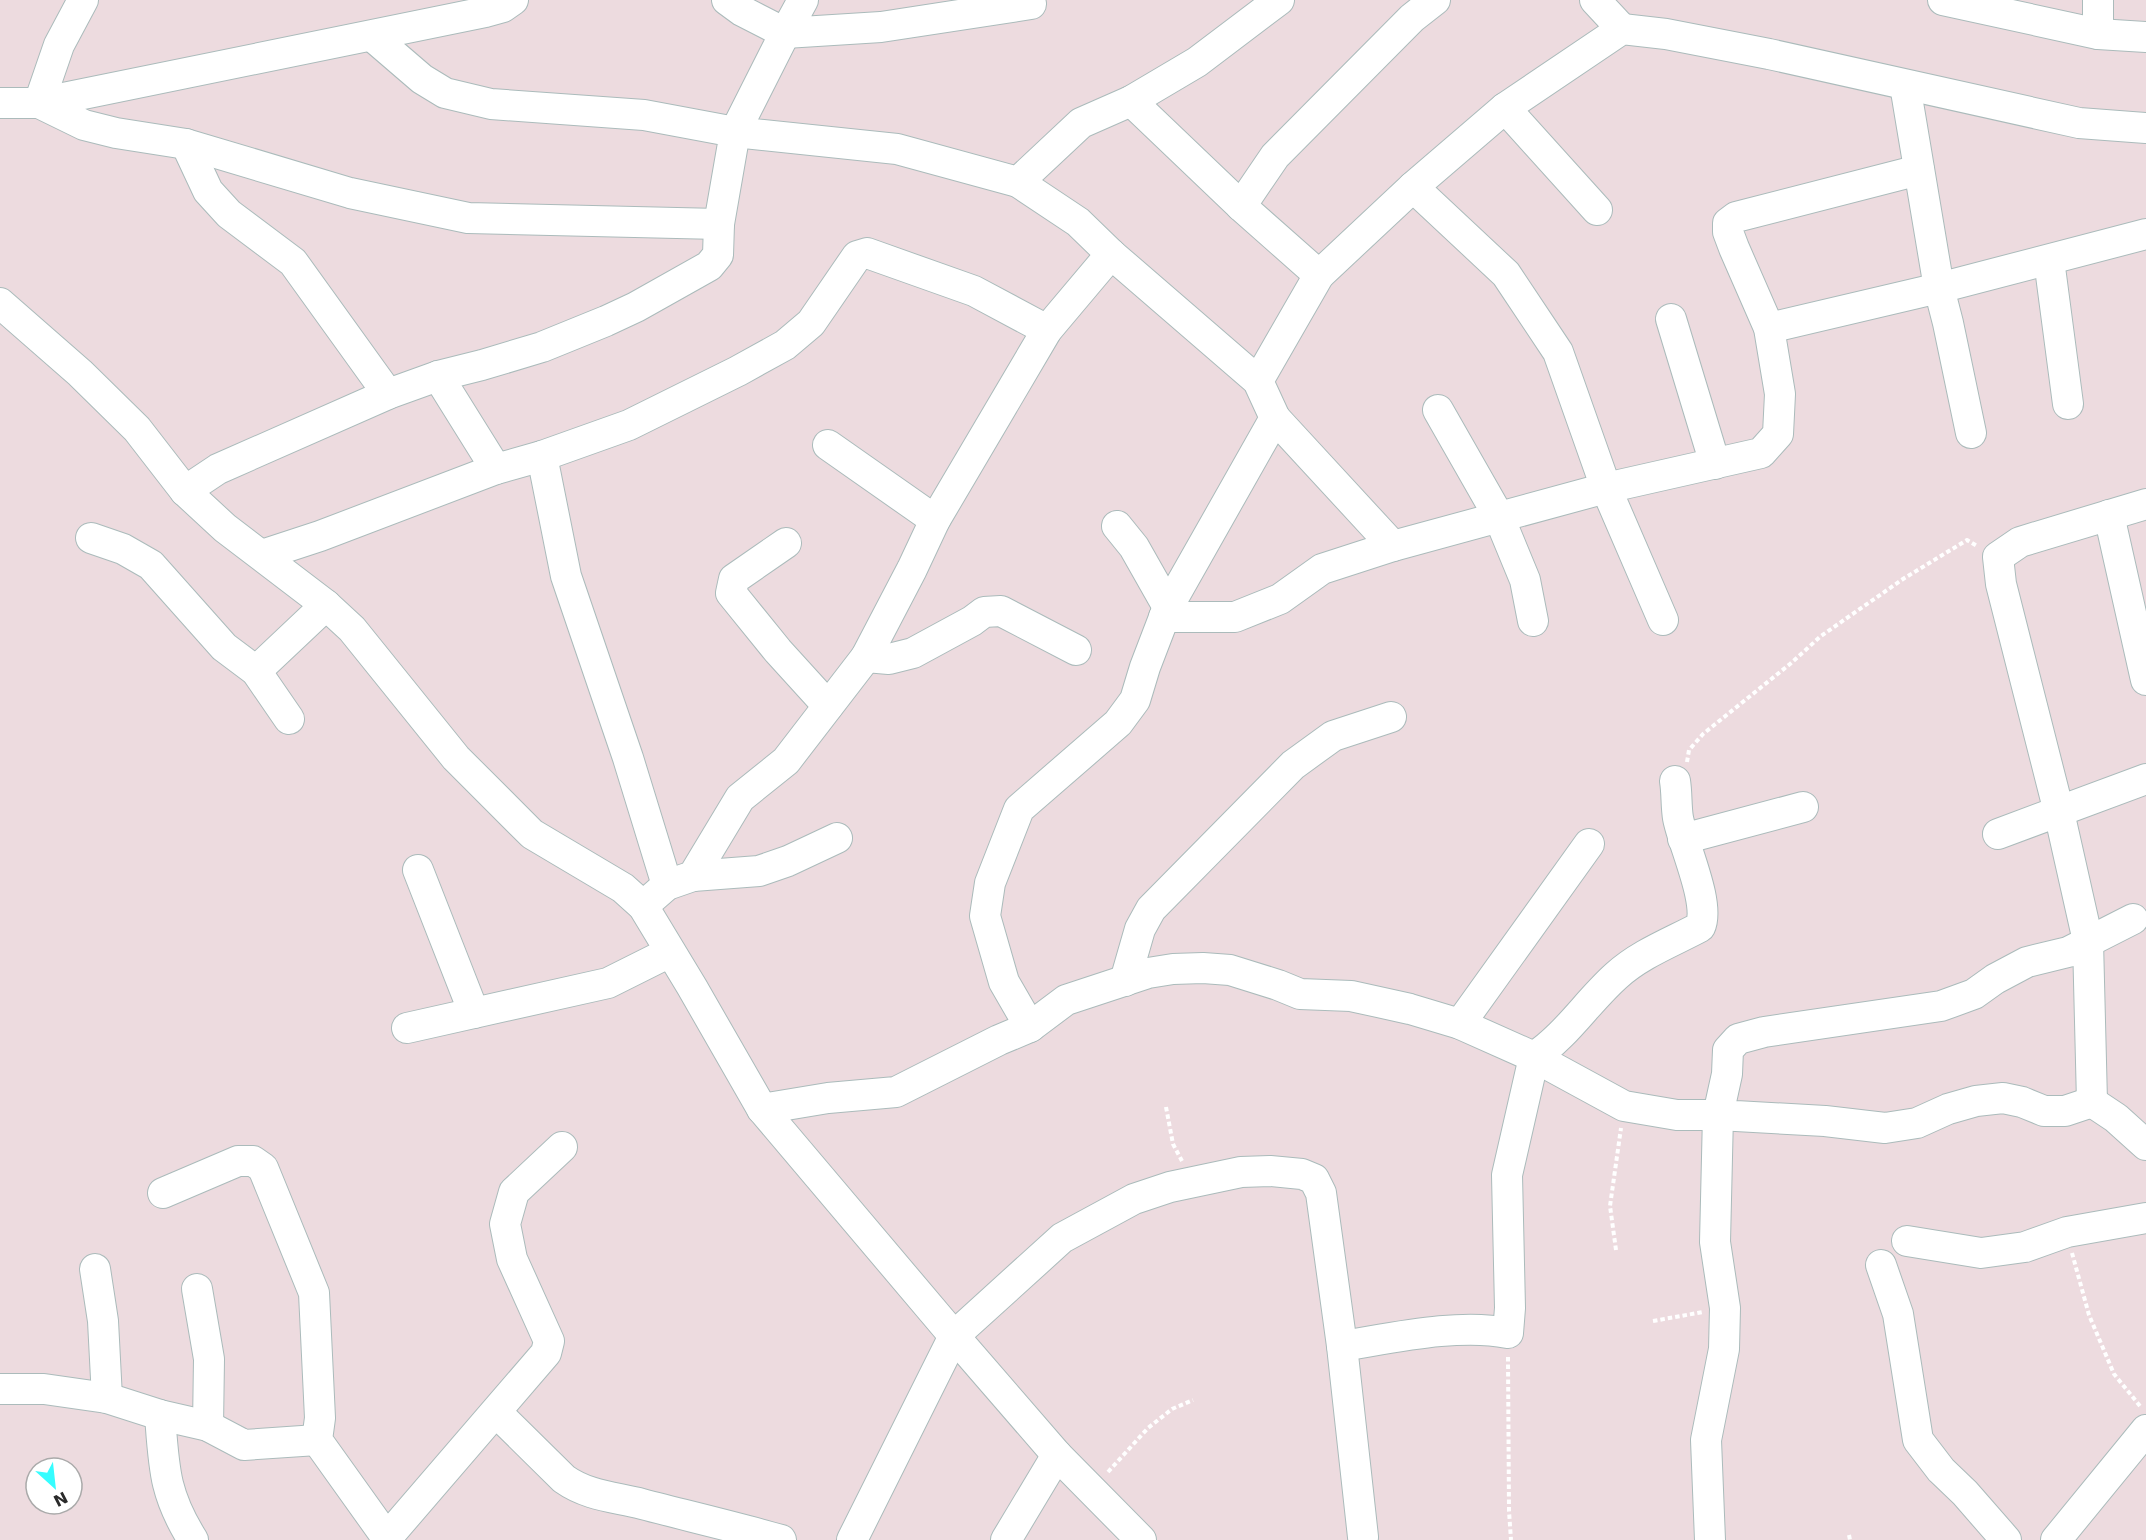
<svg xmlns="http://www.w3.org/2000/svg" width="2146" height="1540" viewBox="0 0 2146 1540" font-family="'DejaVu Sans',sans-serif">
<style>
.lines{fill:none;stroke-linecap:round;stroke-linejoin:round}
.minor-casing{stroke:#abbbbb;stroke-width:32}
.path{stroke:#fff;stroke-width:4;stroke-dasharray:4.5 3;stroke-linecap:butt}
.minor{stroke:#fff;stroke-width:30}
</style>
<rect width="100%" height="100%" fill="#eddbdf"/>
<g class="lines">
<defs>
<g id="minor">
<path d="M 83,0 L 59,45 L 39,103 L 84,125 L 116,133 L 186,144 L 350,193 L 468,218 L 719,224"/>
<path d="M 727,0 L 742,11 L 785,33 L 735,132 L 897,149 L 1018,182 L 1081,123 L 1131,101 L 1197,62 L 1279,0"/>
<path d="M 803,0 L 785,33 L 881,27 L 1031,4"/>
<path d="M 1595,0 L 1622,29"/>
<path d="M 1943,0 L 2098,34 L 2146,37"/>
<path d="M 2098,34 L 2098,0"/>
<path d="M 1905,85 L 1939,288 L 1948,323 L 1971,433"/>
<path d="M 1131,101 L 1241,206 L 1319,275"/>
<path d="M 0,103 L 39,103 L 485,12 L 503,7 L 513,0"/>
<path d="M 1505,108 L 1597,210"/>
<path d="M 186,144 L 208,191 L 229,214 L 293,262 L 388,394"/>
<path d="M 1018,182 L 1078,222 L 1111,254 L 1258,381 L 1275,418 L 1168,607 L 1145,667 L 1135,700 L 1118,723 L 1019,809 L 990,883 L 985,916 L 1004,982 L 1030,1027"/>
<path d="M 1413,187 L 1506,274 L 1558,352 L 1606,488 L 1663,620"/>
<path d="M 1241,206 L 1275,156 L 1412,18 L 1435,0"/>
<path d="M 2049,260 L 2068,404"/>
<path d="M 0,303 L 80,373 L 137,429 L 185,491 L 225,528 L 326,605 L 352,629 L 456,758 L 532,834 L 623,888 L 643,906 L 692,987 L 762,1109 L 954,1336 L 852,1540"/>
<path d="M 1671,319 L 1715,464"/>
<path d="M 1769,328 L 1939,288 L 2146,234"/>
<path d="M 438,376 L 496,469"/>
<path d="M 1258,381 L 1319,275 L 1413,187 L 1505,108 L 1622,29 L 1666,34 L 1769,54 L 2079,123 L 2146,128"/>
<path d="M 1438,410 L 1499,517 L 1525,580 L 1533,621"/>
<path d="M 1275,418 L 1393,546"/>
<path d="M 828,445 L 935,520"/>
<path d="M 542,456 L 566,576 L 628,758 L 667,885"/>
<path d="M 185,491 L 218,469 L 388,394 L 438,376 L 482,365 L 542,347 L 606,321 L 636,307 L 709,266 L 718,255 L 719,224 L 735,132 L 644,115 L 491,104 L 445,93 L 422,79 L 372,36"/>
<path d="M 2109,515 L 2146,680"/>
<path d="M 1117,526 L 1134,547 L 1168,607"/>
<path d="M 91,538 L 123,549 L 151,565 L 224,647 L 256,671 L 289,719"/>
<path d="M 786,543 L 734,579 L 731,593 L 778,651 L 828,706"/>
<path d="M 262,555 L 320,536 L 496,469 L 542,456 L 629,425 L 738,371 L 785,345 L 811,323 L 857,256 L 867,253 L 974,291 L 1047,330"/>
<path d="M 1164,617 L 1235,617 L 1280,599 L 1322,569 L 1393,546 L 1606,488 L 1761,453 L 1778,434 L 1780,394 L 1769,328 L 1734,248 L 1728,232 L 1728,223 L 1736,217 L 1919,170"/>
<path d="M 866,657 L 889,659 L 913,653 L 972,621 L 984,612 L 1001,611 L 1076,650"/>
<path d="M 256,671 L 326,605"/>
<path d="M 1998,834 L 2146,779"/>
<path d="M 1683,839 L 1803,807"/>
<path d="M 418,870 L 474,1013"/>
<path d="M 693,876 L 759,871 L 788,861 L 837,838"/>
<path d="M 643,906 L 667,885 L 693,876 L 740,798 L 786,761 L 866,657 L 912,569 L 935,520 L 1047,330 L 1111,254"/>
<path d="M 1125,981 L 1140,929 L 1151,909 L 1293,765 L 1333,736 L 1391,717"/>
<path d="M 1460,1024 L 1589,844"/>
<path d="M 407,1028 L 608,983 L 670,952"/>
<path d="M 2092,1102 L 2065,1111 L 2044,1111 L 2022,1102 L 2003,1098 L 1976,1101 L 1948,1109 L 1917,1123 L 1885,1128 L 1825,1121 L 1718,1115 L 1727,1074 L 1728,1050 L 1738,1039 L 1764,1032 L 1941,1006 L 1974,994 L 1995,979 L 2027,962 L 2068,952 L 2133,919"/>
<path d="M 2092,1102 L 2088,941 L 2059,812 L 2001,584 L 1998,557 L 2020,542 L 2146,504"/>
<path d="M 2092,1102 L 2116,1118 L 2146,1145"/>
<path d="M 762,1109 L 828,1098 L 896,1092 L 999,1040 L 1030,1027 L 1066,1000 L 1148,973 L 1173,969 L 1203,968 L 1230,970 L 1278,985 L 1300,994 L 1351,996 L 1410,1009 L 1460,1024 L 1534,1057 L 1624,1106 L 1677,1115 L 1718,1115 L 1715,1242 L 1725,1308 L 1724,1349 L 1706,1440 L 1710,1540"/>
<path d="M 163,1193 L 238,1161 L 253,1161 L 263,1168 L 314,1293 L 320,1418 L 317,1440 L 387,1538"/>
<path d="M 1907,1241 L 1981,1253 L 2025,1247 L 2067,1232 L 2146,1218"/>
<path d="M 1881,1265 L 1898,1314 L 1918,1440 L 1941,1470 L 1965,1493 L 2006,1540"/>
<path d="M 95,1269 L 103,1321 L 107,1398"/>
<path d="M 197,1289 L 209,1359 L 208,1426"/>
<path d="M 1342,1346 C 1393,1338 1458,1323 1508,1333 L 1510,1308 L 1507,1175 L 1534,1057 C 1566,1036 1587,1002 1616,976 C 1640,954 1672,942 1700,927 C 1711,904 1683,845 1678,818 C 1676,806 1677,793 1675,781"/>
<path d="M 0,1389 L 44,1389 L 107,1398 L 160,1415 L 208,1426 L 244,1445 L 317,1440"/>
<path d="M 496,1412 L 564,1479 C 588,1496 615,1497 642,1504 C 688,1516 735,1527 781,1540"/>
<path d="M 160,1415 C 164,1468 164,1494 193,1540"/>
<path d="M 385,1540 L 546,1353 L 549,1341 L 512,1259 L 505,1224 L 514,1192 L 562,1147"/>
<path d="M 1006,1540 L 1057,1455"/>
<path d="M 1141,1540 L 1057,1455 L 954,1336 L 1062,1238 L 1134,1199 L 1170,1187 L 1241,1172 L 1270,1171 L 1302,1174 L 1314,1179 L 1321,1193 L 1342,1346 L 1363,1537"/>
<path d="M 2056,1540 L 2146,1430"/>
</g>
</defs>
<use href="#minor" class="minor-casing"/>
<g class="path">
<path d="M 1687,762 L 1689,750 L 1703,734 L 1790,664 L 1821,636 L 1903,579 L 1967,540 L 1977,546"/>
<path d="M 1166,1107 L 1173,1144 L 1182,1161"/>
<path d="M 1616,1250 L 1610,1206 L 1621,1128"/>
<path d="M 2072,1253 L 2089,1315 L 2114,1374 L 2140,1406"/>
<path d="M 1653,1321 L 1703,1312"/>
<path d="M 1508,1357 L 1509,1511 L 1511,1540"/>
<path d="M 1108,1472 L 1148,1428 L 1172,1409 L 1193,1400"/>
<path d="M 1849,1535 L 1850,1540"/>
</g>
<use href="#minor" class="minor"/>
</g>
<g transform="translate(54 1486) rotate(153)"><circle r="28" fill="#ffffff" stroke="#aaaaaa" stroke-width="1.5"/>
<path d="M0-4.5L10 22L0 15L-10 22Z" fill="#36fdff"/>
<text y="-9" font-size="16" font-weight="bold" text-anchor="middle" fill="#2a2a2a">N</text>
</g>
</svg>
